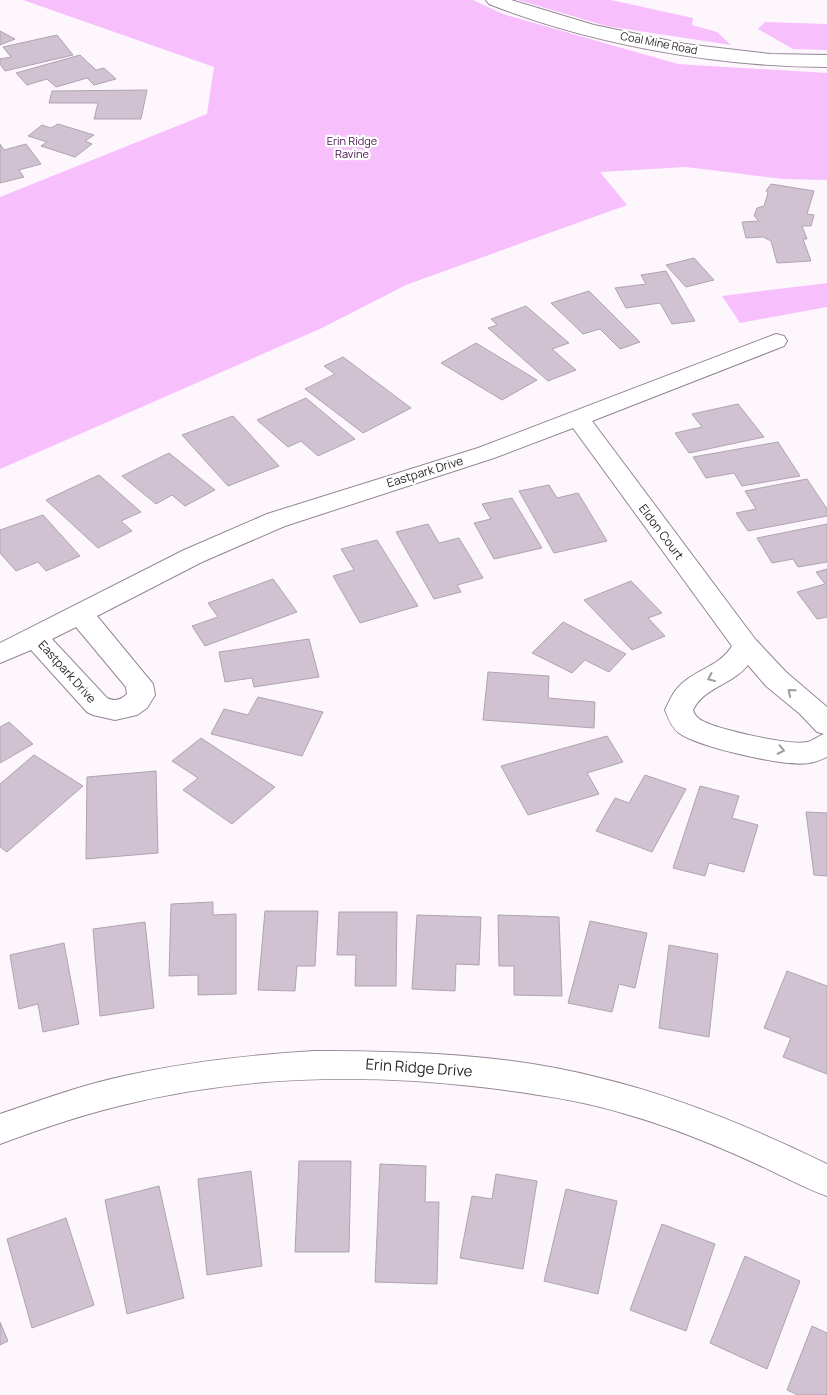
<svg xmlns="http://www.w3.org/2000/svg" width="827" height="1395" viewBox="0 0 827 1395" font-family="Manrope,sans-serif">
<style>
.green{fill:#f8bffd}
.building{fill:#d0c2d1;stroke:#b0a3b1}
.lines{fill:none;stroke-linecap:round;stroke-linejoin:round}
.minor-casing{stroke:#938694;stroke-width:2}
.minor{fill:#fff;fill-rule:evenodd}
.oneway{stroke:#9f9d9f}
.labels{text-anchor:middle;stroke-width:4.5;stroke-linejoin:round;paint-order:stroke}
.far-street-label{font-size:11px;fill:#2a252a;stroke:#fff}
.far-park-label{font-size:11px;fill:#460f4c;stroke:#fff}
.street-label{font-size:12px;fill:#2a252a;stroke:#fff}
.near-street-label{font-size:15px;fill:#2a252a;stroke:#fff}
</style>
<rect width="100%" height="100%" fill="#fdf7fd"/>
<g class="green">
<path d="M 23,0 L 473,0 L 503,14 L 678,64 L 827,73 L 827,180 L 783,179 L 686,167 L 600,172 L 627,205 L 406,285 L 322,328 L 0,469 L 0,197 L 207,114 L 214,67 Z"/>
<path d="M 518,0 L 611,0 L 693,18 L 692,25 L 717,32 L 731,45 L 606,26 Z"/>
<path d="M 765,22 L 827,24 L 827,50 L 793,49 L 758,29 Z"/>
<path d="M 827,283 L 827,307 L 740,323 L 722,296 Z"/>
</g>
<g class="building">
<path d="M 0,31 L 15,39 L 0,45 Z"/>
<path d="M 57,35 L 73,55 L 5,71 L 0,64 L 0,59 L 11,57 L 3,47 Z"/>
<path d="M 80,55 L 96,70 L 104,68 L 116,79 L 94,85 L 87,78 L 56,87 L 47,79 L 27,85 L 16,73 Z"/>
<path d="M 147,90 L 141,119 L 94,119 L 98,103 L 49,103 L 52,91 Z"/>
<path d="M 58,124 L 94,135 L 85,141 L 92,144 L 75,157 L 41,146 L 47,142 L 28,136 L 42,125 L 51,128 Z"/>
<path d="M 0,144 L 4,150 L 26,144 L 41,164 L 19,170 L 24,177 L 0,183 Z"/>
<path d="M 771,184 L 814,191 L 807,214 L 814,215 L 811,226 L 802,226 L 807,239 L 803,239 L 811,261 L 777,263 L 771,241 L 763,237 L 746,238 L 742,222 L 759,221 L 754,216 L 757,208 L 764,206 L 768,193 L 766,191 Z"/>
<path d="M 694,258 L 714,280 L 686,287 L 666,265 Z"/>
<path d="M 666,271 L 695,321 L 672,324 L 660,303 L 626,308 L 615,288 L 646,284 L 641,275 Z"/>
<path d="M 589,291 L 640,342 L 620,349 L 600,329 L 583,334 L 551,303 Z"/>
<path d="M 526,306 L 569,343 L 552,349 L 576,370 L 548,381 L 488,328 L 497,325 L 491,319 Z"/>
<path d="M 476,343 L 537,380 L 502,400 L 441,363 Z"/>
<path d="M 343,357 L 411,408 L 363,433 L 305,389 L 335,374 L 324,366 Z"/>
<path d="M 306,398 L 355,439 L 318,456 L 301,441 L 288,447 L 257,420 Z"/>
<path d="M 738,404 L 764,437 L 689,453 L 675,433 L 702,427 L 692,414 Z"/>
<path d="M 233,416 L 279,466 L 228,486 L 182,435 Z"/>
<path d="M 778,442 L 800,476 L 742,486 L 734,473 L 706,478 L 693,457 Z"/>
<path d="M 169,453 L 215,490 L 185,506 L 172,495 L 156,504 L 122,476 Z"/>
<path d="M 99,475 L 141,512 L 121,521 L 132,531 L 98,548 L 46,500 Z"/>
<path d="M 807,479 L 827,509 L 827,516 L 748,531 L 736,513 L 756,509 L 745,491 Z"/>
<path d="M 549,485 L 557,498 L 578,493 L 607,541 L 554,553 L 519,491 Z"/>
<path d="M 512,498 L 542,548 L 494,559 L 474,523 L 491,519 L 482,504 Z"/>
<path d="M 43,515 L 80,556 L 46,571 L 38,562 L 16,571 L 0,553 L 0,530 Z"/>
<path d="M 428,524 L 439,543 L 459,538 L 483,578 L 457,585 L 461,592 L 434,599 L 396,532 Z"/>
<path d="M 827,524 L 827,562 L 798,567 L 793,559 L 772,563 L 757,538 Z"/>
<path d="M 377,540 L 418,606 L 360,623 L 333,576 L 354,570 L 341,549 Z"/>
<path d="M 827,569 L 827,617 L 817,619 L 797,592 L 825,584 L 816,572 Z"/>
<path d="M 273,579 L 297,612 L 205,646 L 192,626 L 218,617 L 208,603 Z"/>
<path d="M 631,581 L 662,613 L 648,618 L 665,636 L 632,650 L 584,600 Z"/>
<path d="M 563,622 L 626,654 L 609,672 L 585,660 L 572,673 L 532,653 Z"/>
<path d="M 309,639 L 319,677 L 254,687 L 252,678 L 225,682 L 219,652 Z"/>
<path d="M 488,672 L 549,676 L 548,698 L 595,702 L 594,728 L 483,720 Z"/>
<path d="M 258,697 L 323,712 L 302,756 L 211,734 L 224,709 L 248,715 Z"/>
<path d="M 9,722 L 33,744 L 0,763 L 0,727 Z"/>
<path d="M 607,736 L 623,762 L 587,773 L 599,794 L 528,815 L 501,766 Z"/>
<path d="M 201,738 L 275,787 L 232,824 L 183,790 L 198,778 L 172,761 Z"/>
<path d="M 34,755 L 83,786 L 7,852 L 0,847 L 0,784 Z"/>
<path d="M 156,771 L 158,853 L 86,859 L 87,777 Z"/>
<path d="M 645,775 L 686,789 L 652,852 L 596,831 L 615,798 L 629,803 Z"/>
<path d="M 700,786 L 739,796 L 732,818 L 758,825 L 744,872 L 709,863 L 705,876 L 673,868 Z"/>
<path d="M 806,812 L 827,813 L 827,876 L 814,875 Z"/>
<path d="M 213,902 L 213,915 L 236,914 L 236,994 L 198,995 L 198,975 L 169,976 L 171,904 Z"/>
<path d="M 265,911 L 318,911 L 315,966 L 297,966 L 295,991 L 258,990 Z"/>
<path d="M 339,912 L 397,912 L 396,986 L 355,986 L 356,955 L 337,955 Z"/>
<path d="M 417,915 L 481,917 L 479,965 L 456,964 L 455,991 L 412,989 Z"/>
<path d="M 498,915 L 559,917 L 562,996 L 514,995 L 514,966 L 499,966 Z"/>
<path d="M 590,921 L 647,933 L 635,988 L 619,984 L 612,1012 L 568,1003 Z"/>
<path d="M 145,922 L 154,1008 L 100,1016 L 93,929 Z"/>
<path d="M 64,943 L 79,1024 L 43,1032 L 38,1004 L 19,1009 L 10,955 Z"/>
<path d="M 669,945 L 718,954 L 709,1037 L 659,1028 Z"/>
<path d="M 787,971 L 827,986 L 827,1074 L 783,1057 L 791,1038 L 764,1028 Z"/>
<path d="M 299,1161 L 351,1161 L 349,1252 L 295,1252 Z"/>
<path d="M 380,1164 L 426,1166 L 425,1202 L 439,1202 L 437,1284 L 375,1282 Z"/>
<path d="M 251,1171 L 262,1266 L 207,1275 L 198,1179 Z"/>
<path d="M 496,1174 L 537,1181 L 523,1269 L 460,1258 L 472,1196 L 492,1199 Z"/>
<path d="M 159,1186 L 184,1298 L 127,1314 L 105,1200 Z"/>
<path d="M 566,1189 L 617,1201 L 598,1294 L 544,1281 Z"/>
<path d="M 66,1218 L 94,1305 L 32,1328 L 7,1239 Z"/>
<path d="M 662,1224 L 715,1244 L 686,1331 L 630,1310 Z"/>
<path d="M 745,1256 L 800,1281 L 767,1369 L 710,1343 Z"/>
<path d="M 0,1322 L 8,1341 L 0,1345 Z"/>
<path d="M 812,1326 L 827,1333 L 827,1395 L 798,1395 L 787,1390 Z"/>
</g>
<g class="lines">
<defs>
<g id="minor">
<path d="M 486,0 L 511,0 L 594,25 L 685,44 L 770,54 L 827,55 L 827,67 C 718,67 590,44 489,4 Z"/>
<path d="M 776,334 L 784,336 L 787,341 L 784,346 L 592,421 L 755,639 L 786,672 L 827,707 L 827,757 C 821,760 815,762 809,763 C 785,767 698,747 679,733 C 672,728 668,718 665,710 C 670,699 675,688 685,681 C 701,668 720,665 732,646 L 573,428 L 494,458 L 285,526 L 202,562 L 97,616 L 153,684 L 155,695 L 147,708 L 137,715 L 115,720 L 93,715 L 87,712 L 31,650 L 0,663 L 0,643 L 184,550 L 267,514 L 478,448 ZM 76,627 L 126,687 L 127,694 C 121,700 115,702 107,698 L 52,639 ZM 748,665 L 766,686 L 800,714 L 817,732 L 824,734 C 818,736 813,741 807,742 C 791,746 722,730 707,723 C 700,720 695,717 693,710 C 704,687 732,685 748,665 Z"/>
<path d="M 314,1051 C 409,1051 508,1054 600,1078 C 679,1097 755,1129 827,1164 L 827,1196 C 804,1188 783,1176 761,1166 C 718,1146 674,1128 629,1115 C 581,1100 531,1093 481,1087 C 362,1073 240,1076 123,1105 C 81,1115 40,1129 0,1144 L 0,1114 C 41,1100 82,1085 124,1076 C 187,1062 250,1055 314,1051 Z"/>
</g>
</defs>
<use href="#minor" class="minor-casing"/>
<use href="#minor" class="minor"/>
</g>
<defs><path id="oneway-chevron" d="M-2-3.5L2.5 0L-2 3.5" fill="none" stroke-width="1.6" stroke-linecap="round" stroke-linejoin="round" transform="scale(1.25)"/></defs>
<g class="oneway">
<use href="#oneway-chevron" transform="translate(711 678) rotate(156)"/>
<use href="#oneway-chevron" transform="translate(791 692) rotate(-140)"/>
<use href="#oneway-chevron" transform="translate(781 750) rotate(12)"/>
</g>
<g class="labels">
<g class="far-street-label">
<text transform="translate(659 43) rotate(11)" y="4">Coal Mine Road</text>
</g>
<g class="far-park-label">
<text x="352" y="145">Erin Ridge<tspan x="352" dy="13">Ravine</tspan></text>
</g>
<g class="street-label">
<text transform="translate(425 472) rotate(-17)" y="4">Eastpark Drive</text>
<text transform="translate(661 532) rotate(53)" y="4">Eldon Court</text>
<text transform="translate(67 672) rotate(48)" y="4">Eastpark Drive</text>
</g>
<g class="near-street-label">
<text transform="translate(419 1068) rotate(4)" y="5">Erin Ridge Drive</text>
</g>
</g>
</svg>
